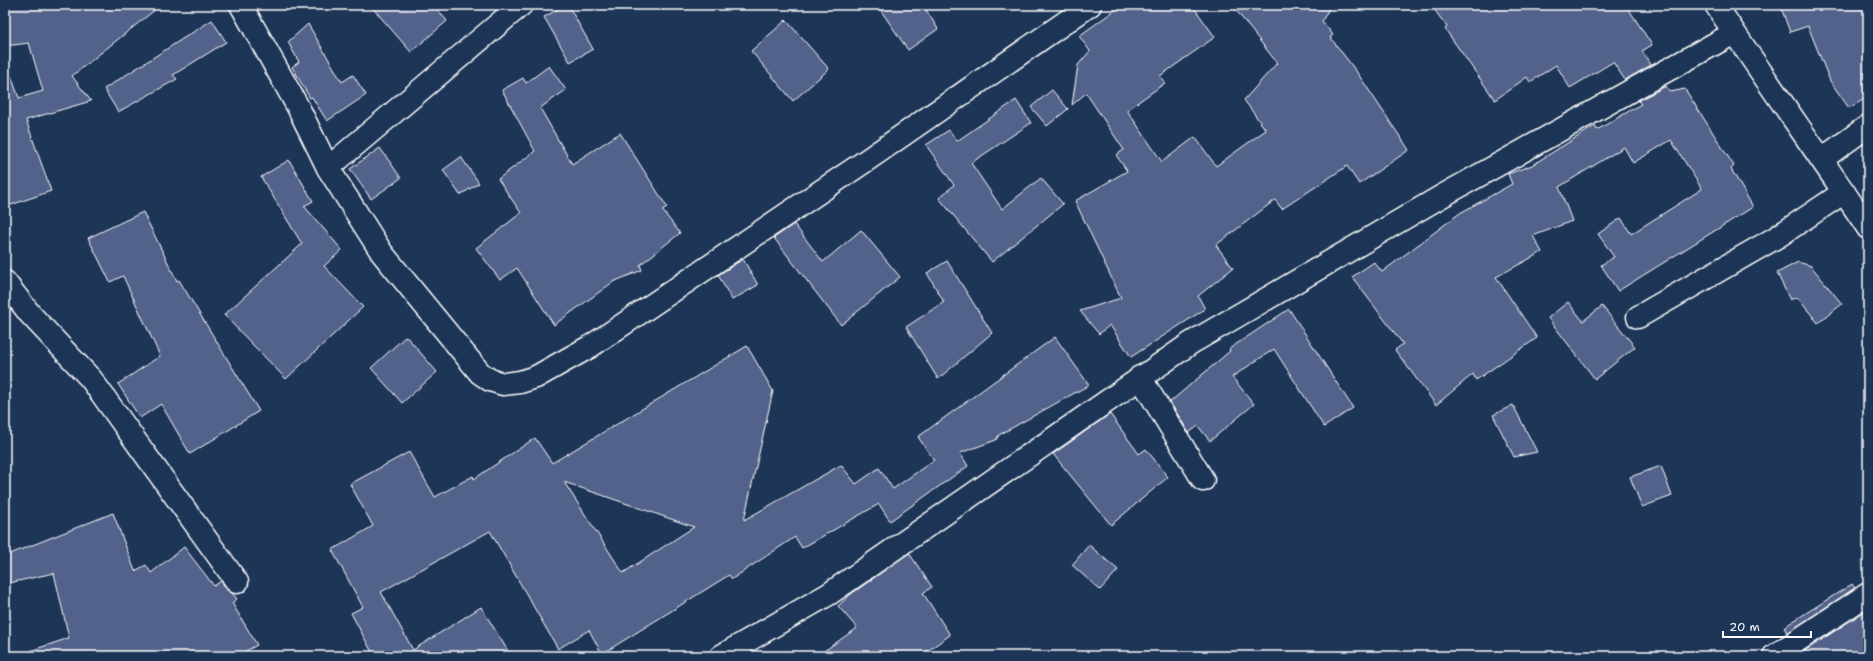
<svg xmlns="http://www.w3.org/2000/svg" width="1873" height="661" viewBox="0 0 1873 661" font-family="'Shantell Sans',sans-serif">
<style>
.building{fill:#52628a;stroke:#fff;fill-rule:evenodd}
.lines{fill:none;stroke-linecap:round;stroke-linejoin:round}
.minor-casing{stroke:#fff;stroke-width:25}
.minor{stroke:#1d3557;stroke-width:22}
</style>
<rect width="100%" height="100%" fill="#1d3557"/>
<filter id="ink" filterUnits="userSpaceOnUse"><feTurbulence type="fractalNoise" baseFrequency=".025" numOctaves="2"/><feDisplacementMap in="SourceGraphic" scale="8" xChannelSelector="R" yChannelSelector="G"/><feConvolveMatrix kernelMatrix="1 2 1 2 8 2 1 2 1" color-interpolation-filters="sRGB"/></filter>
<g filter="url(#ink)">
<g class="building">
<path d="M 5,5 L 161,5 L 72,76 L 91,101 L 26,120 L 51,191 L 5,207 L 5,70 L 9,70 L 19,98 L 43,91 L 29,43 L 5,46 Z"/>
<path d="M 370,5 L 434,5 L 447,21 L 411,52 Z"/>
<path d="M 565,5 L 568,5 L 593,49 L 570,62 L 544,17 Z"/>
<path d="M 877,5 L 923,5 L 938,29 L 908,50 Z"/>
<path d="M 1122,5 L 1192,5 L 1215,37 L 1160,76 L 1165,83 L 1127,110 L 1162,162 L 1195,137 L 1216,166 L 1266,130 L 1244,100 L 1277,63 L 1232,5 L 1331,5 L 1322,21 L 1333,35 L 1330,37 L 1356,71 L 1409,150 L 1359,184 L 1347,166 L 1282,209 L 1275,200 L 1216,245 L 1233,268 L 1198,296 L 1205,309 L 1131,357 L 1110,325 L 1099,334 L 1080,311 L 1121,298 L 1075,201 L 1127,171 L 1116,155 L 1124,150 L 1086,93 L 1072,105 L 1078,65 L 1090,51 L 1079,36 Z"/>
<path d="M 1431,5 L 1626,5 L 1652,45 L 1642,51 L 1651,65 L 1625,80 L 1613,62 L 1570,88 L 1556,65 L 1530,82 L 1527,77 L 1495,100 L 1445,29 L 1447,27 Z"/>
<path d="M 1780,5 L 1868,5 L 1868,97 L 1849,108 L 1830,81 L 1808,26 L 1790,32 Z"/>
<path d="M 212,20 L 226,42 L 173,75 L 177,79 L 118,112 L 104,89 Z"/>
<path d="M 786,20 L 829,69 L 793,101 L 751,51 Z"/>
<path d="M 308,24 L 342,82 L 353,75 L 366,95 L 327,121 L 312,97 L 310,98 L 292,67 L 299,62 L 288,42 Z"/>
<path d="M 549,66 L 566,90 L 540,108 L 572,164 L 620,133 L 667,207 L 662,210 L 680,233 L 640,265 L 642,270 L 613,282 L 554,325 L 517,268 L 500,280 L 476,248 L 521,213 L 498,179 L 535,151 L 502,90 L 523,78 L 526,83 Z"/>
<path d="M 1666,86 L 1670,92 L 1685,89 L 1734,166 L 1731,169 L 1753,207 L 1618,291 L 1601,265 L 1614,257 L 1598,234 L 1621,218 L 1631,234 L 1702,189 L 1671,140 L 1633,163 L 1624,147 L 1559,187 L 1572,221 L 1533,236 L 1542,252 L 1496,277 L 1537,338 L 1476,380 L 1473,374 L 1436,405 L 1395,350 L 1403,344 L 1352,277 L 1374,262 L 1382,272 L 1460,213 L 1512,184 L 1508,174 L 1532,165 L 1595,126 L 1597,130 L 1641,104 L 1638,101 Z"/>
<path d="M 1052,90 L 1068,109 L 1047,126 L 1031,107 Z"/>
<path d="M 1016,100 L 1031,123 L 971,163 L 1002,209 L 1041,178 L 1063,204 L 992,262 L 939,198 L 954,185 L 926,145 L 949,130 L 957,141 Z"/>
<path d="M 380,148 L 401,178 L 371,199 L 350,169 Z"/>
<path d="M 461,157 L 479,183 L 460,195 L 443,170 Z"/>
<path d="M 289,160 L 313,201 L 304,206 L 342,250 L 324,266 L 363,307 L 286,379 L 224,315 L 302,244 L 261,177 Z"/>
<path d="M 143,212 L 177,281 L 179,280 L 259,411 L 190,454 L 161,404 L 140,418 L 118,384 L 160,356 L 123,276 L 110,282 L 88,238 Z"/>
<path d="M 794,224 L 823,262 L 861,230 L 900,277 L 841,325 L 774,238 Z"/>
<path d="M 743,259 L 758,285 L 732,300 L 718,275 Z"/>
<path d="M 947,261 L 992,333 L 938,379 L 906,327 L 944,302 L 927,273 Z"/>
<path d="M 1798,262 L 1811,266 L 1842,304 L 1818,323 L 1797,297 L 1790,300 L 1777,273 Z"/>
<path d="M 1568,302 L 1583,321 L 1602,306 L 1635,347 L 1595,379 L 1548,318 Z"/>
<path d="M 1289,309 L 1353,408 L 1324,427 L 1274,349 L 1232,377 L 1254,404 L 1210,441 L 1198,426 L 1189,433 L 1170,402 L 1230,351 L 1229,349 Z"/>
<path d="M 406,336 L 437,372 L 402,403 L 371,368 Z"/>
<path d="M 1055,337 L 1089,385 L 999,435 L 996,440 L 960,453 L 968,466 L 890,521 L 879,504 L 802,548 L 795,537 L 732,579 L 729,575 L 602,654 L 589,630 L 558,649 L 490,531 L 381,592 L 413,650 L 481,607 L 511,656 L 374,656 L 351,613 L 363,607 L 332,550 L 373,526 L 350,484 L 409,452 L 435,497 L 473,476 L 474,479 L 535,438 L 552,463 L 747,346 L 773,391 L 744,520 L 841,465 L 856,484 L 879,468 L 893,489 L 934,460 L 918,437 ZM 564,482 L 694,527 L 623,573 Z"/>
<path d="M 1513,405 L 1537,452 L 1514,457 L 1493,415 Z"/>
<path d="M 1110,414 L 1139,454 L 1146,449 L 1168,477 L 1111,525 L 1053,454 Z"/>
<path d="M 1661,466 L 1672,496 L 1642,507 L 1630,477 Z"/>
<path d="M 113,513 L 135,571 L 146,565 L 151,573 L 184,547 L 214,586 L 221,581 L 227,590 L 233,594 L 237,599 L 232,603 L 257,645 L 237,656 L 27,656 L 27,652 L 69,638 L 54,573 L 5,584 L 5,556 Z"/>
<path d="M 1089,545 L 1118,570 L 1100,590 L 1072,565 Z"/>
<path d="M 909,553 L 932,587 L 923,593 L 950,635 L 920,656 L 817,656 L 857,628 L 838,606 L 851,594 Z"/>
<path d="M 1852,584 L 1855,588 L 1787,633 L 1784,627 Z"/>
<path d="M 1868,609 L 1868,656 L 1801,656 L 1800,654 Z"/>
</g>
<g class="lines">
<defs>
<g id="minor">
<path d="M 241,5 L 298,107 L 328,168 L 382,253 L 480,373 L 490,380 L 503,384 L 520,382 L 536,377 L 591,346 L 867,160 L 1090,5"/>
<path d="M 1716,5 C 1765,80 1818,153 1868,228"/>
<path d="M 1822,159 L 1868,126"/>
<path d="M 328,168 L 521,5"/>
<path d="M 5,282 L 30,314 L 91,379 L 237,582"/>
<path d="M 1638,317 L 1777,237 L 1844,192"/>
<path d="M 1140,377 L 1203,480"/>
<path d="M 721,656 L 829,594 L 1191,343 L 1442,196 L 1734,33"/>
<path d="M 1774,656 L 1868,594"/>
</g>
</defs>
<use href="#minor" class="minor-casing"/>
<use href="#minor" class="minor"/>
</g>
</g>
<rect width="1873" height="661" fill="none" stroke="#1d3557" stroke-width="20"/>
<rect x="10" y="10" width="1853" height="641" fill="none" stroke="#fff" stroke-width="1.5" filter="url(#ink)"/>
<path d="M1723 631v6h88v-6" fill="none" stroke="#ffffff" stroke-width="2"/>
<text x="1729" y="631" font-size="12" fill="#ffffff" stroke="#1d3557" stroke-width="3" paint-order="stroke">20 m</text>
</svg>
